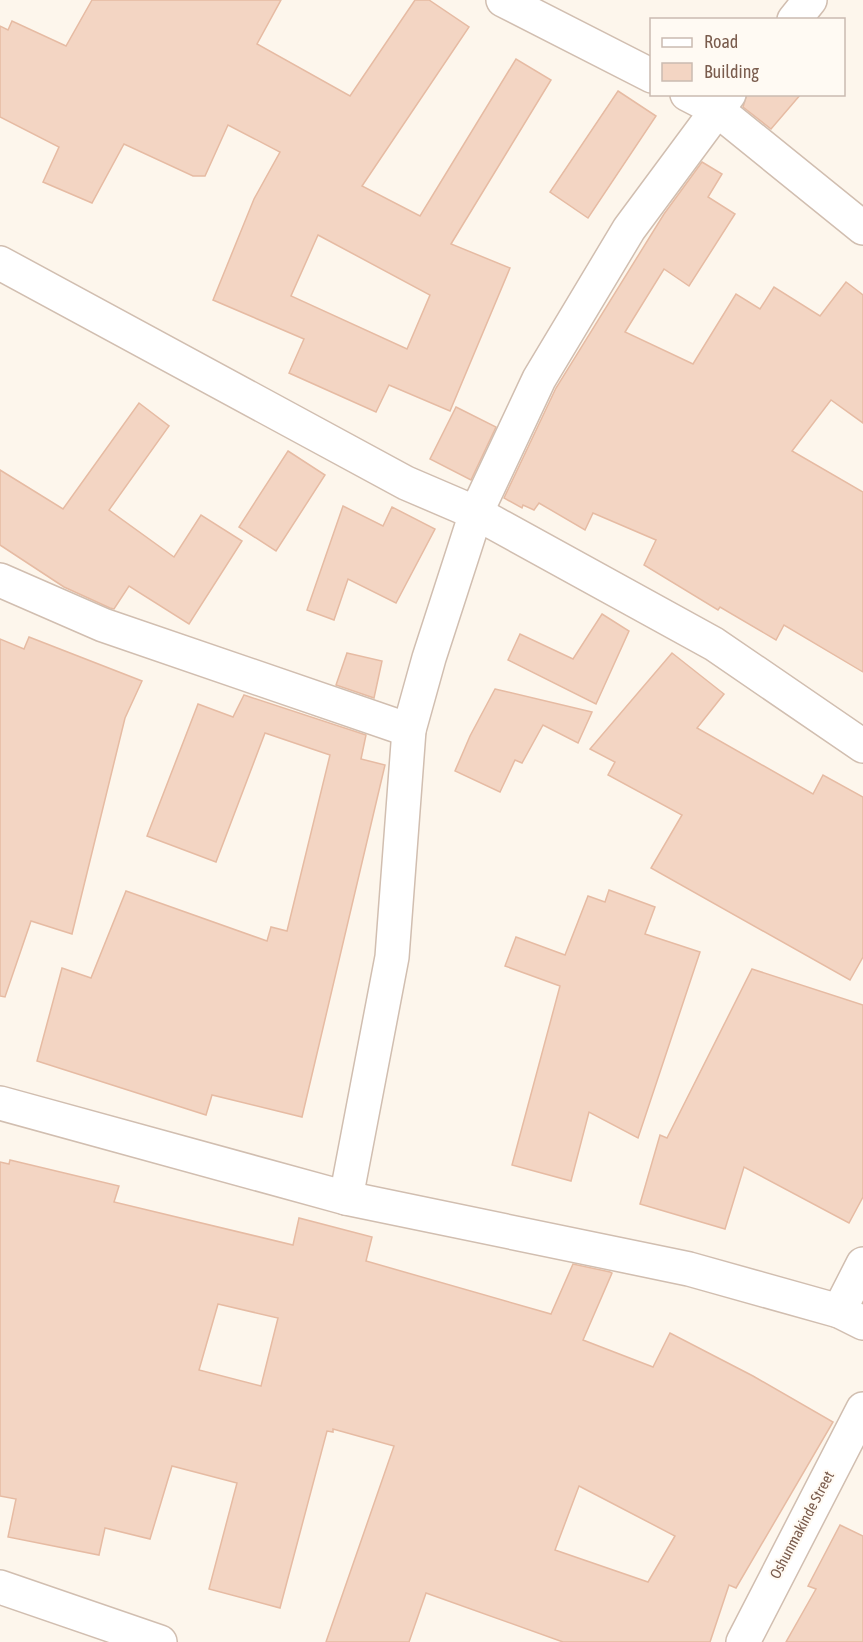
<svg xmlns="http://www.w3.org/2000/svg" width="863" height="1642" viewBox="0 0 863 1642" font-family="'Asap Condensed',sans-serif">
<style>
.building{fill:#f3d5c3;stroke:#e6bba3;stroke-width:1.5;fill-rule:evenodd}
.lines{fill:none;stroke-linecap:round;stroke-linejoin:round}
.street-casing{stroke:#d1beb0;stroke-width:36}
.street{stroke:#fff;stroke-width:33}
.labels{text-anchor:middle;stroke-width:4.5;stroke-linejoin:round;paint-order:stroke}
.street-label{font-size:15px;fill:#7a5c4d;stroke:#fffaf3}
</style>
<rect width="100%" height="100%" fill="#fdf6ec"/>
<g class="building">
<path d="M 92,0 L 281,0 L 257,44 L 350,96 L 415,0 L 429,0 L 469,27 L 362,186 L 420,216 L 516,59 L 551,80 L 451,244 L 510,268 L 450,411 L 389,385 L 376,412 L 289,373 L 304,339 L 213,300 L 254,199 L 280,152 L 228,125 L 205,176 L 193,176 L 124,144 L 92,203 L 43,182 L 59,147 L 0,117 L 0,26 L 8,30 L 12,21 L 66,46 ZM 318,235 L 430,295 L 407,349 L 291,296 Z"/>
<path d="M 618,91 L 656,116 L 588,218 L 550,192 Z"/>
<path d="M 747,94 L 801,94 L 771,129 L 743,107 Z"/>
<path d="M 702,162 L 722,174 L 708,197 L 735,214 L 689,286 L 664,269 L 625,332 L 693,364 L 736,294 L 760,309 L 774,287 L 820,316 L 846,282 L 863,295 L 863,423 L 831,400 L 792,451 L 863,492 L 863,672 L 784,625 L 776,640 L 720,607 L 718,610 L 644,565 L 656,540 L 593,513 L 585,530 L 539,503 L 534,510 L 523,505 L 522,508 L 504,498 L 556,388 L 664,214 Z"/>
<path d="M 139,403 L 169,426 L 109,510 L 174,557 L 201,515 L 242,541 L 189,624 L 129,586 L 114,609 L 110,608 L 64,587 L 0,545 L 0,470 L 63,509 Z"/>
<path d="M 456,407 L 496,427 L 471,480 L 430,459 Z"/>
<path d="M 288,451 L 325,475 L 276,551 L 239,527 Z"/>
<path d="M 343,506 L 383,526 L 392,507 L 435,529 L 396,603 L 348,579 L 334,620 L 307,610 Z"/>
<path d="M 602,614 L 629,631 L 596,704 L 508,660 L 520,634 L 573,659 Z"/>
<path d="M 29,637 L 142,681 L 125,718 L 72,934 L 31,921 L 5,997 L 0,996 L 0,639 L 24,649 Z"/>
<path d="M 347,653 L 382,661 L 374,698 L 336,685 Z"/>
<path d="M 672,653 L 724,694 L 697,728 L 813,794 L 823,775 L 863,797 L 863,957 L 850,980 L 651,868 L 682,815 L 608,775 L 615,762 L 590,749 Z"/>
<path d="M 495,689 L 592,712 L 578,743 L 543,725 L 522,763 L 515,760 L 500,792 L 455,771 L 470,736 Z"/>
<path d="M 244,695 L 366,735 L 361,759 L 385,765 L 302,1117 L 212,1095 L 206,1115 L 37,1061 L 62,968 L 91,978 L 126,891 L 267,941 L 271,927 L 287,931 L 330,755 L 265,733 L 216,862 L 147,836 L 198,704 L 233,717 Z"/>
<path d="M 609,890 L 655,907 L 645,934 L 700,952 L 638,1138 L 589,1112 L 571,1181 L 512,1165 L 560,986 L 505,966 L 516,937 L 565,955 L 588,896 L 605,902 Z"/>
<path d="M 752,969 L 863,1005 L 863,1197 L 849,1223 L 744,1167 L 725,1229 L 640,1204 L 660,1135 L 667,1138 Z"/>
<path d="M 10,1160 L 119,1186 L 114,1202 L 293,1245 L 299,1218 L 372,1237 L 366,1261 L 551,1314 L 573,1264 L 610,1272 L 612,1273 L 583,1340 L 653,1367 L 670,1333 L 753,1376 L 833,1422 L 736,1588 L 729,1585 L 710,1642 L 563,1642 L 426,1593 L 409,1642 L 326,1642 L 394,1446 L 333,1429 L 333,1432 L 327,1431 L 280,1608 L 209,1589 L 237,1483 L 172,1466 L 150,1539 L 105,1528 L 99,1555 L 8,1537 L 16,1499 L 0,1496 L 0,1162 L 9,1164 ZM 218,1304 L 278,1318 L 261,1386 L 199,1370 ZM 579,1486 L 675,1536 L 648,1582 L 555,1550 Z"/>
<path d="M 840,1525 L 863,1536 L 863,1642 L 786,1642 L 816,1589 L 808,1586 Z"/>
</g>
<g class="lines">
<defs>
<g id="street">
<path d="M 503,0 L 652,76"/>
<path d="M 794,20 L 810,0"/>
<path d="M 687,94 L 716,109 L 863,228"/>
<path d="M 0,263 L 406,483 L 476,513 L 714,644 L 863,746"/>
<path d="M 0,580 L 103,625 L 409,730"/>
<path d="M 0,1103 L 346,1198 L 689,1269 L 839,1311 L 863,1323"/>
<path d="M 346,1198 L 392,957 L 409,730 L 429,658 L 476,513 L 539,379 L 629,229 L 729,94"/>
<path d="M 839,1311 L 863,1264"/>
<path d="M 0,1587 L 160,1642"/>
<path d="M 743,1642 L 863,1409"/>
</g>
</defs>
<use href="#street" class="street-casing"/>
<use href="#street" class="street"/>
</g>
<g class="labels">
<g class="street-label">
<text transform="translate(802 1525) rotate(-62)" y="5">Oshunmakinde Street</text>
</g>
</g>
<rect x="650" y="18" width="195" height="78" fill="#fffaf3" stroke="#cabbb1" stroke-width="1.5"/>
<rect x="662" y="38" width="30" height="9" fill="#ffffff" stroke="#cabbb1" stroke-width="1.5"/>
<text x="704" y="48" font-size="18" fill="#7a5c4d">Road</text>
<rect x="662" y="63" width="30" height="18" fill="#f3d5c3" stroke="#cabbb1" stroke-width="1.5"/>
<text x="704" y="78" font-size="18" fill="#7a5c4d">Building</text>
</svg>
